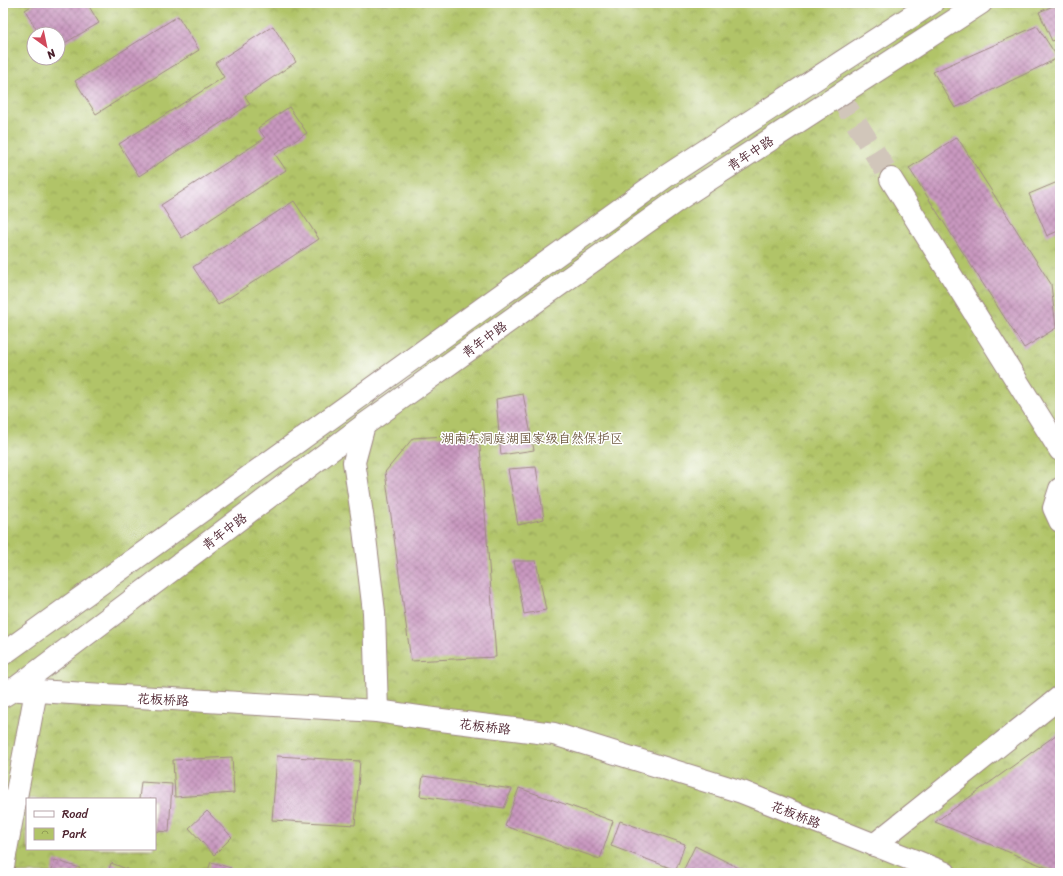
<svg xmlns="http://www.w3.org/2000/svg" width="1063" height="876" viewBox="0 0 1063 876" font-family="Sriracha,'LXGW WenKai TC',sans-serif">
<style>
.park{fill:url(#park-crowns);stroke:#7e724a;fill-rule:evenodd}
.building{fill:url(#building-cross-hatch)}
.lines{fill:none;stroke-linecap:round;stroke-linejoin:round}
.minor-tunnel{stroke:#d1c6ba;stroke-width:22;stroke-dasharray:22 11;stroke-linecap:butt}
.minor-casing{stroke:#9e8884;stroke-width:24}
.major-casing{stroke:#9e8884;stroke-width:24}
.minor{stroke:#fff;stroke-width:22}
.major{stroke:#fff;stroke-width:22}
.labels{text-anchor:middle;stroke-width:3;stroke-linejoin:round;paint-order:stroke}
.street-label{font-size:13px;fill:#4a1f2b;stroke:#fff}
.park-label{font-size:13px;fill:#6e5940;stroke:#fff}
</style>
<defs>
<pattern id="park-crowns" width="20" height="18" patternUnits="userSpaceOnUse"><rect width="20" height="18" fill="#b1c468"/><path d="M2 6a3 3 0 1 1 6 0M12 15a3 3 0 1 1 6 0" fill="none" stroke="#929f56"/></pattern>
<pattern id="building-cross-hatch" width="8" height="8" patternUnits="userSpaceOnUse"><rect width="8" height="8" fill="#c999c0"/><path d="M0 0l8 8M0 8l8-8" fill="none" stroke="#a57c9c"/></pattern>
</defs>
<rect width="100%" height="100%" fill="#fff"/>
<filter id="ink" filterUnits="userSpaceOnUse"><feTurbulence type="fractalNoise" baseFrequency=".025" numOctaves="2"/><feDisplacementMap in="SourceGraphic" scale="8" xChannelSelector="R" yChannelSelector="G"/><feConvolveMatrix kernelMatrix="1 2 1 2 8 2 1 2 1" color-interpolation-filters="sRGB"/></filter>
<filter id="wash" filterUnits="userSpaceOnUse"><feTurbulence type="fractalNoise" baseFrequency=".012" numOctaves="4" result="noise"/><feDisplacementMap in="SourceGraphic" scale="16" xChannelSelector="R" yChannelSelector="G"/><feGaussianBlur stdDeviation="0.9" result="paint"/><feColorMatrix in="noise" values="0 0 0 0 0 0 0 0 0 0 0 0 0 0 0 0 0 1.4 0 .05"/><feComposite in="paint" operator="in"/></filter>
<g filter="url(#wash)">
<rect width="100%" height="100%" fill="#f3f0de"/>
<path class="park" d="M 3,3 L 1060,3 L 1060,873 L 3,873 ZM 34,34 L 58,34 L 58,58 L 34,58 ZM 27,799 L 155,799 L 155,849 L 27,849 Z"/>
<g id="blocks">
<g class="building">
<path d="M 36,3 L 87,3 L 99,23 L 58,47 L 58,34 L 39,34 L 25,10 Z"/>
<path d="M 1060,3 L 1060,38 L 1052,41 L 1039,12 Z"/>
<path d="M 178,16 L 199,50 L 96,114 L 75,81 Z"/>
<path d="M 273,26 L 296,62 L 245,96 L 250,104 L 139,176 L 119,144 L 224,77 L 215,63 Z"/>
<path d="M 1037,26 L 1058,58 L 955,108 L 933,72 Z"/>
<path d="M 289,107 L 307,133 L 275,154 L 286,170 L 182,238 L 161,205 L 265,138 L 258,128 Z"/>
<path d="M 957,137 L 1051,284 L 1056,328 L 1024,348 L 909,168 Z"/>
<path d="M 1060,181 L 1060,230 L 1047,236 L 1029,194 Z"/>
<path d="M 294,201 L 319,239 L 218,305 L 193,267 Z"/>
<path d="M 523,394 L 534,450 L 501,455 L 496,399 Z"/>
<path d="M 479,434 L 496,657 L 411,661 L 385,472 L 413,438 Z"/>
<path d="M 536,467 L 544,519 L 518,525 L 508,469 Z"/>
<path d="M 514,561 L 536,561 L 546,610 L 524,614 Z"/>
<path d="M 1060,732 L 1060,873 L 935,822 Z"/>
<path d="M 277,756 L 360,761 L 355,825 L 272,820 Z"/>
<path d="M 232,757 L 234,793 L 175,797 L 173,760 Z"/>
<path d="M 423,776 L 512,789 L 504,808 L 420,796 Z"/>
<path d="M 141,782 L 172,784 L 169,832 L 155,831 L 155,799 L 139,799 Z"/>
<path d="M 519,788 L 613,821 L 600,859 L 505,826 Z"/>
<path d="M 207,811 L 232,837 L 214,855 L 189,828 Z"/>
<path d="M 620,821 L 685,844 L 676,870 L 611,846 Z"/>
<path d="M 695,846 L 747,872 L 747,873 L 682,873 Z"/>
<path d="M 55,860 L 80,868 L 78,873 L 51,873 Z"/>
<path d="M 211,862 L 231,868 L 229,873 L 207,873 Z"/>
<path d="M 111,863 L 137,873 L 108,873 Z"/>
</g>
</g>
</g>
<g filter="url(#ink)">
<use href="#blocks" fill-opacity="0" stroke="#9e8884" stroke-width="1"/>
<g class="lines">
<path class="minor-tunnel" d="M 839,95 L 891,179"/>
<defs>
<g id="minor">
<path d="M 891,179 L 1060,450"/>
<path d="M 364,425 L 354,462 L 363,521 L 374,612 L 377,711"/>
<path d="M 1060,489 L 1054,508 L 1060,521"/>
<path d="M 3,689 L 377,711 L 433,719 L 554,734 L 742,792 L 945,873"/>
<path d="M 874,845 L 1060,697"/>
<path d="M 3,866 L 36,691"/>
</g>
<g id="major">
<path d="M 3,654 L 665,177 L 932,3"/>
<path d="M 3,696 L 13,690 L 364,425 L 679,199 L 981,3"/>
</g>
</defs>
<use href="#minor" class="minor-casing"/>
<use href="#major" class="major-casing"/>
<use href="#minor" class="minor"/>
<use href="#major" class="major"/>
</g>
</g>
<g class="labels">
<g class="street-label">
<text transform="translate(750 153) rotate(-33)" y="5">青年中路</text>
<text transform="translate(484 339) rotate(-36)" y="5">青年中路</text>
<text transform="translate(224 531) rotate(-37)" y="5">青年中路</text>
<text transform="translate(163 699) rotate(3)" y="5">花板桥路</text>
<text transform="translate(485 726) rotate(7)" y="5">花板桥路</text>
<text transform="translate(796 814) rotate(22)" y="5">花板桥路</text>
</g>
<g class="park-label">
<text x="532" y="443">湖南东洞庭湖国家级自然保护区</text>
</g>
</g>
<rect width="1063" height="876" fill="none" stroke="#fff" stroke-width="16"/>
<rect x="26" y="798" width="130" height="52" fill="#ffffff" stroke="#b7a5aa"/>
<rect x="34" y="811" width="20" height="6" fill="#ffffff" stroke="#b7a5aa"/>
<text x="62" y="818" font-size="12" fill="#4a1f2b">Road</text>
<rect x="34" y="828" width="20" height="12" fill="url(#park-crowns)" stroke="#b7a5aa"/>
<text x="62" y="838" font-size="12" fill="#4a1f2b">Park</text>
<g transform="translate(46 46) rotate(147)"><circle r="19" fill="#ffffff" stroke="#b7a5aa"/>
<path d="M0-3L7 15L0 10L-7 15Z" fill="#d1495b"/>
<text y="-6" font-size="11" font-weight="bold" text-anchor="middle" fill="#4a1f2b">N</text>
</g>
</svg>
